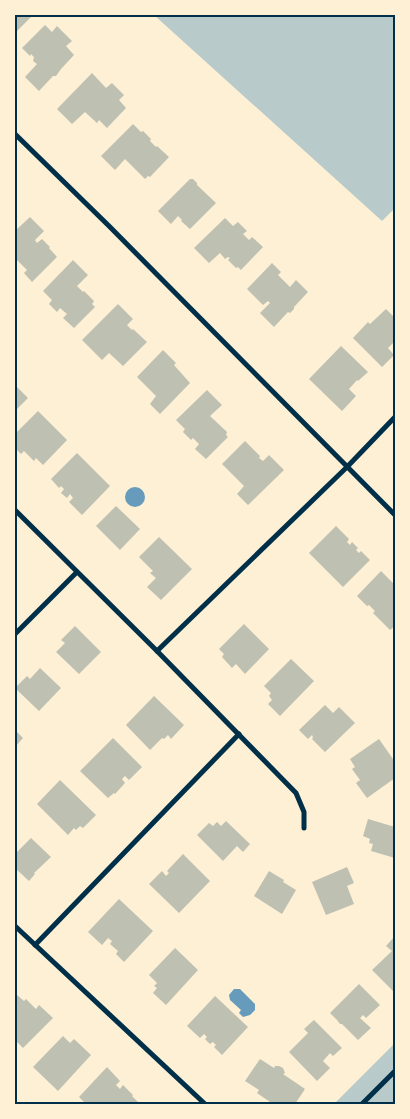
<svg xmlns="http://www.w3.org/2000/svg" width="410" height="1119" viewBox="0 0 410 1119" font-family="Inter,sans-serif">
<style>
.green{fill:#b9caca}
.water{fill:#669bbc}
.building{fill:#bec0b2}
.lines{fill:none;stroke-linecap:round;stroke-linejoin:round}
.minor{stroke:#003049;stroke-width:5}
.neatline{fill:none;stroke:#003049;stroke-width:2}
</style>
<rect width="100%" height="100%" fill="#fdf0d5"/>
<g class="green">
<path d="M 154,15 L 395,15 L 395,208 L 382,221 Z"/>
<path d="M 395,1043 L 395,1104 L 334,1104 Z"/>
</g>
<g class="water">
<circle cx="135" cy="497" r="10"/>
<path d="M 234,989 L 240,989 L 255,1004 L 255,1010 L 250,1015 L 243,1017 L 239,1013 L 241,1010 L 230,1000 L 229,995 Z"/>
</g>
<g class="building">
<path d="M 15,15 L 33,15 L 17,31 L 15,29 Z"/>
<path d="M 45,25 L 52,32 L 57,26 L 72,41 L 66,46 L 74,55 L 61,69 L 56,76 L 53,76 L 39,91 L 25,77 L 37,64 L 33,61 L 34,57 L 31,54 L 30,56 L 22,48 Z"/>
<path d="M 92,73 L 106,88 L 112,83 L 124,95 L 119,100 L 126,108 L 107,128 L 99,120 L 97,123 L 85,112 L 72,124 L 57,109 Z"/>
<path d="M 133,124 L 141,132 L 143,131 L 151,139 L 150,141 L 156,147 L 157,146 L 169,157 L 150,177 L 148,176 L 145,179 L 125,159 L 115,170 L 101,156 Z"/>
<path d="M 190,179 L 193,179 L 197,183 L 197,185 L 216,203 L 190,229 L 181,221 L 182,220 L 178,216 L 171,224 L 158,211 Z"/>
<path d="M 30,217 L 44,231 L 35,240 L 37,243 L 42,239 L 50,247 L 49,248 L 57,257 L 32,282 L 24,273 L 27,270 L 15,258 L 15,231 Z"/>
<path d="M 225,218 L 233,226 L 238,222 L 247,231 L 243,234 L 249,240 L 252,237 L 263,247 L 241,270 L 238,267 L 236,268 L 228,260 L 230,258 L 228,257 L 225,259 L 220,253 L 209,263 L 194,248 Z"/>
<path d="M 73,260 L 88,275 L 77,286 L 83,292 L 84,291 L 94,301 L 92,304 L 95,307 L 74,328 L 63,318 L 67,314 L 60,308 L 57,312 L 49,304 L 52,300 L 43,291 Z"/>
<path d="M 272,263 L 281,272 L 278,275 L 290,287 L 296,280 L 308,292 L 294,307 L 294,309 L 290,313 L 288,312 L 274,327 L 260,313 L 270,303 L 268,301 L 263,305 L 247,289 Z"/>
<path d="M 118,304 L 133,319 L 127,325 L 132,330 L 133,329 L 147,342 L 123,366 L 109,353 L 102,360 L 82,340 Z"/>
<path d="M 386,309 L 395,318 L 395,341 L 388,348 L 394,355 L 382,367 L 353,338 L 368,322 L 370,324 Z"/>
<path d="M 341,346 L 368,372 L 358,381 L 357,380 L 349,389 L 356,396 L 342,411 L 309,379 Z"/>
<path d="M 163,350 L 176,363 L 174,365 L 190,383 L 160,414 L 150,404 L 156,396 L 137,377 Z"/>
<path d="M 15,385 L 28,398 L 15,411 Z"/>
<path d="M 207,390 L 222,405 L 210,416 L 227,432 L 226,435 L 228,437 L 206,459 L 195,449 L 199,444 L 193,438 L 191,440 L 183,432 L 185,429 L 176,420 Z"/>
<path d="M 38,411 L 67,440 L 43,465 L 36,458 L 34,461 L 24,451 L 21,454 L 15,448 L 15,434 Z"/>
<path d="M 245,441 L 260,456 L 259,458 L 263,461 L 269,455 L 284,470 L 248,505 L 237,494 L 244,486 L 222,464 Z"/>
<path d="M 77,453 L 110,486 L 82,515 L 69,502 L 73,498 L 70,494 L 67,498 L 61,493 L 64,489 L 61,486 L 59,488 L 51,479 Z"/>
<path d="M 116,506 L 140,529 L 120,550 L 96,526 Z"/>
<path d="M 336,526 L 349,539 L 347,542 L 350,545 L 352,542 L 358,548 L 356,550 L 359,553 L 361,551 L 370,560 L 343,587 L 309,553 Z"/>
<path d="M 159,537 L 192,569 L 161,600 L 147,587 L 156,578 L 150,573 L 153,571 L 139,557 Z"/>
<path d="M 381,571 L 395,585 L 395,626 L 390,630 L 373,613 L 375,611 L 369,605 L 367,606 L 357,596 Z"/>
<path d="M 244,624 L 269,649 L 245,674 L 236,664 L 232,668 L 222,657 L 224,654 L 219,649 Z"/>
<path d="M 75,626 L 101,652 L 79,674 L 56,652 L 65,643 L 61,640 Z"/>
<path d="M 291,659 L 314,681 L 280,716 L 268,704 L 272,700 L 269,696 L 271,693 L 264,686 Z"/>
<path d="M 40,668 L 61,688 L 39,711 L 15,688 L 27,676 L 30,679 Z"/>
<path d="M 154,696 L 184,725 L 171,739 L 168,735 L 164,739 L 162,738 L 150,750 L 126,725 Z"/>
<path d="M 325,705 L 333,713 L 339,707 L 355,723 L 325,752 L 312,739 L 313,737 L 312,735 L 308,739 L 299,730 Z"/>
<path d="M 15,730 L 23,738 L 15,747 Z"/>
<path d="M 113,738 L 142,767 L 129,780 L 125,776 L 122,779 L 125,783 L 115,794 L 114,793 L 108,798 L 80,771 Z"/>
<path d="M 379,739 L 395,762 L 395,778 L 367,798 L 356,783 L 360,780 L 352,769 L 355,767 L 350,759 Z"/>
<path d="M 60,780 L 96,815 L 83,828 L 80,826 L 76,830 L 74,828 L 68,835 L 37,804 Z"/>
<path d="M 368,819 L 395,827 L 395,858 L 371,851 L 373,844 L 369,843 L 370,839 L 363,836 Z"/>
<path d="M 226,821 L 250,844 L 243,852 L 237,846 L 223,861 L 197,835 L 209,823 L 213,826 L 217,822 L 221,826 Z"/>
<path d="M 31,838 L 51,857 L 34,873 L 35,874 L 29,881 L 15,868 L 15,854 Z"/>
<path d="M 183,854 L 210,881 L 179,913 L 149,884 L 162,871 L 166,876 L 169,873 L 167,871 Z"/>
<path d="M 347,867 L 354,883 L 347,886 L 354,904 L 326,915 L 312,882 Z"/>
<path d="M 269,871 L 284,880 L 283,882 L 296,890 L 282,914 L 254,896 Z"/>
<path d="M 119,899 L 153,931 L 124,962 L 116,954 L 118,951 L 110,944 L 112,941 L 108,938 L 102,945 L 88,932 Z"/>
<path d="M 395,936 L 395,993 L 372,970 L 392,951 L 386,946 Z"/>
<path d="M 175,948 L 198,970 L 166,1005 L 153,993 L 157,988 L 154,986 L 157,983 L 149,975 Z"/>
<path d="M 359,984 L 380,1005 L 366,1018 L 363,1015 L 360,1018 L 371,1028 L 358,1040 L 342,1024 L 340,1024 L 337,1020 L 330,1013 Z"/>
<path d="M 17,995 L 24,1001 L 26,999 L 36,1009 L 39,1005 L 53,1018 L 23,1048 L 15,1040 L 15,997 Z"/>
<path d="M 215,996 L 248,1027 L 222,1055 L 214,1047 L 216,1045 L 213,1042 L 210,1044 L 205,1039 L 207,1037 L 204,1034 L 200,1038 L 187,1026 Z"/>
<path d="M 314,1020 L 342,1048 L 333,1056 L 330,1053 L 323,1061 L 330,1068 L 317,1081 L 289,1052 L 308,1033 L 304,1029 Z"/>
<path d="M 63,1036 L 70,1043 L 74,1039 L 91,1055 L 58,1091 L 33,1067 Z"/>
<path d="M 260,1059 L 274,1068 L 275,1066 L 279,1066 L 283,1068 L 285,1073 L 283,1074 L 305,1089 L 295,1104 L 269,1104 L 270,1102 L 257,1093 L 259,1090 L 245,1081 Z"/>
<path d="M 107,1067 L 120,1081 L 116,1085 L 120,1089 L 123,1085 L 133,1095 L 132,1096 L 138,1102 L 137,1104 L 86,1104 L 79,1097 Z"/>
</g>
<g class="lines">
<g class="minor">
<path d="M 15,134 L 109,226 L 395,515"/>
<path d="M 15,510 L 157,651 L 296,793 L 304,812 L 304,828"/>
<path d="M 15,634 L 77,572"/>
<path d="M 157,651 L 347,467 L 395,417"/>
<path d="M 15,926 L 205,1104"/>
<path d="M 35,945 L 239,734"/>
<path d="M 362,1104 L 395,1071"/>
</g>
</g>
<rect width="410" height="1119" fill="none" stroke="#fdf0d5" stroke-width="32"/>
<rect x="16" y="16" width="378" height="1087" class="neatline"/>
</svg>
